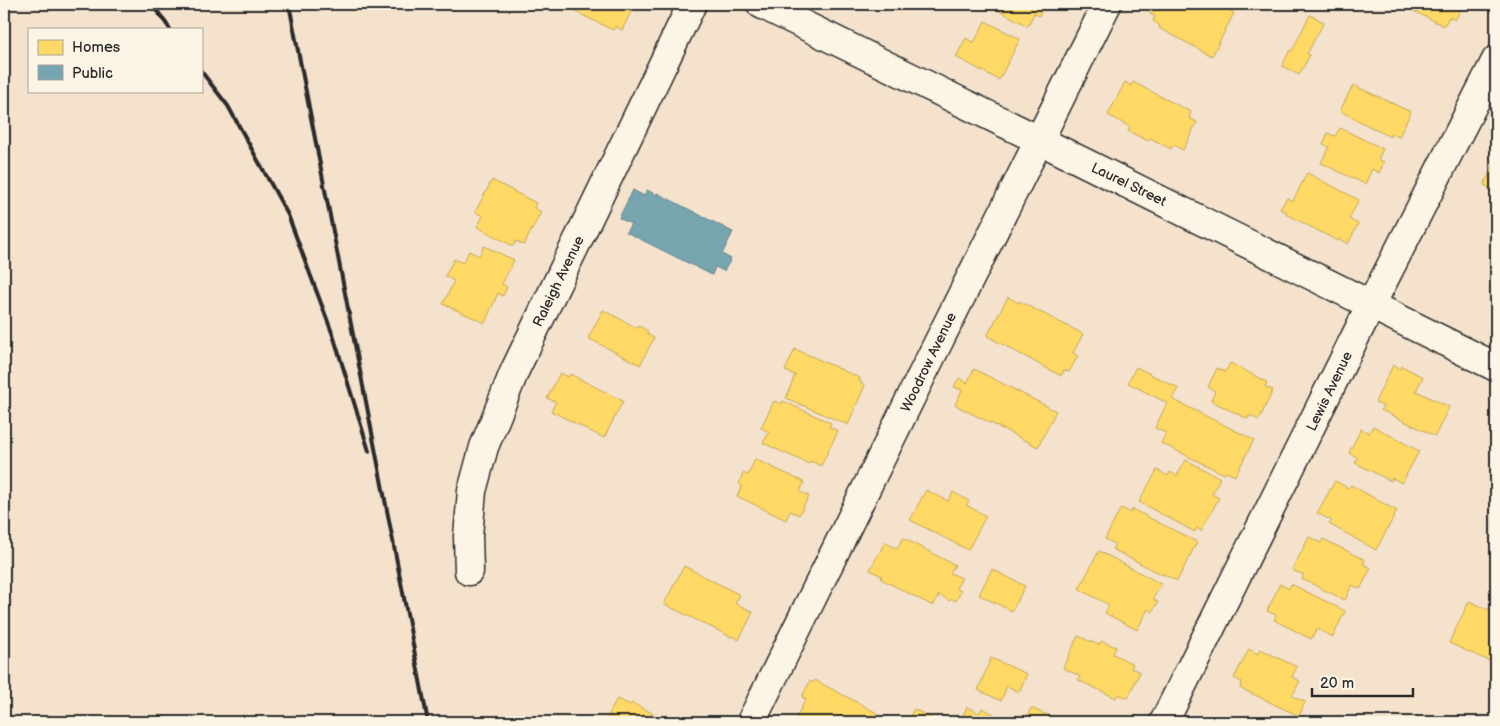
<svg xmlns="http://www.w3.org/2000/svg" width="1500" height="726" viewBox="0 0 1500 726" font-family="'Balsamiq Sans',sans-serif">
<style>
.homes{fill:#ffd966;stroke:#bfa554}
.public{fill:#76a5af;stroke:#608087}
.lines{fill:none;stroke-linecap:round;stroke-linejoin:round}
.minor-casing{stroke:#2b2b2b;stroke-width:31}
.minor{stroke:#fcf5e5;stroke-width:28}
.rail{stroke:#2b2b2b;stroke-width:4}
.labels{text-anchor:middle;stroke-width:5;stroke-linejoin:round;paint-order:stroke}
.street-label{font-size:14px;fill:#2b2b2b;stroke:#fcf5e5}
</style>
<rect width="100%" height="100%" fill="#f4e2cd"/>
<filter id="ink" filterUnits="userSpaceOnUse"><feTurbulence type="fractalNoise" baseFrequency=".02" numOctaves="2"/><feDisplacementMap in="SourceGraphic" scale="10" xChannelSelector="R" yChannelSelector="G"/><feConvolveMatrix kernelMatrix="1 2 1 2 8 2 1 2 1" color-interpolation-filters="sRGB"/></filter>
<g filter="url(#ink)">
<g class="homes">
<path d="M 580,4 L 635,4 L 622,30 L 615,26 L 613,30 L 576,12 Z"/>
<path d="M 993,4 L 1048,4 L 1045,8 L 1043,7 L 1039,16 L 1034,13 L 1028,26 L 992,7 Z"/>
<path d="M 1156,4 L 1216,4 L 1234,13 L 1212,56 L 1159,28 L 1160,26 L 1153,21 L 1155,16 L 1150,14 Z"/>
<path d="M 1410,4 L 1464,4 L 1455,20 L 1449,17 L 1444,26 L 1408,8 Z"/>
<path d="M 1310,15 L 1324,22 L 1307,54 L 1310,55 L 1299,75 L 1282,66 L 1290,50 L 1292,51 Z"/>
<path d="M 985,21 L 1020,39 L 999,80 L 956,57 L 966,38 L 974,43 Z"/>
<path d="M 1125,82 L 1131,86 L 1133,82 L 1191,112 L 1189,118 L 1197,122 L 1183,150 L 1174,145 L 1171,149 L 1150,138 L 1148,141 L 1128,131 L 1130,127 L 1108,115 Z"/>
<path d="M 1353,85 L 1411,112 L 1399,137 L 1391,134 L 1390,137 L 1340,111 Z"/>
<path d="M 1340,128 L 1383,149 L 1378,159 L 1384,162 L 1379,173 L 1372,169 L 1365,184 L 1321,163 L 1329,147 L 1323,144 L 1328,133 L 1335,136 Z"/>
<path d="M 1496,160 L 1496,192 L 1484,185 Z"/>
<path d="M 1307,173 L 1359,200 L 1349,219 L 1358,224 L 1348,244 L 1339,239 L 1338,241 L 1286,214 L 1287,212 L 1280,209 L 1287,198 L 1293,201 Z"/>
<path d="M 492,180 L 536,203 L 534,208 L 541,212 L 524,245 L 516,241 L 513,246 L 477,227 L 483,216 L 475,212 Z"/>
<path d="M 484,246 L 514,260 L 502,284 L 507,287 L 503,296 L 498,293 L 485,323 L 443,304 L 454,281 L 445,276 L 454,259 L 463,263 L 469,251 L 479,256 Z"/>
<path d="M 1008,297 L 1018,303 L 1019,301 L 1083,334 L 1073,353 L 1078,356 L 1069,372 L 1064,370 L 1061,376 L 987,336 Z"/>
<path d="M 603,310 L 637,328 L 639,326 L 648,331 L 647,334 L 654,338 L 640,365 L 588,338 Z"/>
<path d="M 795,349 L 860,378 L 859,381 L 865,385 L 848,425 L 786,398 L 795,375 L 785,371 Z"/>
<path d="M 1230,363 L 1267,382 L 1265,387 L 1273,390 L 1259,420 L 1249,415 L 1248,419 L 1211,401 L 1215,391 L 1208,387 L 1217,368 L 1225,372 Z"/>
<path d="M 1393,365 L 1400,369 L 1402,366 L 1423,377 L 1416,391 L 1449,407 L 1435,436 L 1381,410 L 1383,406 L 1375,402 Z"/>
<path d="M 1136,367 L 1178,388 L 1172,399 L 1254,440 L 1235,476 L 1226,472 L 1224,474 L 1161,443 L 1166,433 L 1155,428 L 1167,403 L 1128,383 Z"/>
<path d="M 974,369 L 1056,411 L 1038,447 L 955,405 L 962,390 L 954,387 L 959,378 L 967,383 Z"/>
<path d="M 560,373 L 569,377 L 570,374 L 623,401 L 604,438 L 551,411 L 556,402 L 547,398 Z"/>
<path d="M 774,401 L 781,404 L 783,401 L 831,423 L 829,427 L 838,431 L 821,466 L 811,461 L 809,464 L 763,443 L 769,432 L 761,428 Z"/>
<path d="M 1373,426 L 1419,451 L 1402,483 L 1392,478 L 1391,481 L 1355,463 L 1358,458 L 1349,453 L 1361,429 L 1369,433 Z"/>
<path d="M 755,459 L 804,482 L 800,492 L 809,496 L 799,515 L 790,511 L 786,520 L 737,496 L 742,486 L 739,484 L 743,473 L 748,475 Z"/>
<path d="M 1186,460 L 1220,478 L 1212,494 L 1219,498 L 1201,531 L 1197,528 L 1195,532 L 1139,502 L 1157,470 L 1168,476 L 1170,472 L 1177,476 Z"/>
<path d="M 1335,481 L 1348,488 L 1351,485 L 1397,511 L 1376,550 L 1329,524 L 1332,521 L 1317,513 Z"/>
<path d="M 926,490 L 948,501 L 953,492 L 969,501 L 966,505 L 986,516 L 968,550 L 910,520 Z"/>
<path d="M 1121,508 L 1131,513 L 1132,509 L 1197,542 L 1177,581 L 1163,574 L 1163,575 L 1112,549 L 1115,544 L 1105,539 Z"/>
<path d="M 1309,537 L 1321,543 L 1323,539 L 1365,560 L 1363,564 L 1371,568 L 1360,589 L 1352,585 L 1345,600 L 1302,579 L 1304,575 L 1292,570 Z"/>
<path d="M 903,538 L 955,565 L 950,573 L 962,578 L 956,588 L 961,591 L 956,601 L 952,599 L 950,601 L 939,595 L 933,606 L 881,579 L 882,576 L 870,570 L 885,542 L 897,549 Z"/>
<path d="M 1099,551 L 1161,584 L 1153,599 L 1158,602 L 1152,612 L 1148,609 L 1137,630 L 1105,613 L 1109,605 L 1079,589 Z"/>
<path d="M 684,566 L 740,595 L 735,603 L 753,612 L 739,640 L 732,636 L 731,637 L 664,604 Z"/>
<path d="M 992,569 L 1025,586 L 1012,611 L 979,595 Z"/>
<path d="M 1280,584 L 1289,589 L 1291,584 L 1345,611 L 1333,637 L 1317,629 L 1311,639 L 1274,620 L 1276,615 L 1267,611 Z"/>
<path d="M 1469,601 L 1496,613 L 1496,664 L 1449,643 Z"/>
<path d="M 1078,636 L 1099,645 L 1101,641 L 1116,647 L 1113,654 L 1133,664 L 1131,668 L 1140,672 L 1128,698 L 1118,694 L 1116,698 L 1078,680 L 1080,676 L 1063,668 Z"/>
<path d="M 1249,649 L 1258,654 L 1260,649 L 1297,667 L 1292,677 L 1300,681 L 1292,696 L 1305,702 L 1299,716 L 1240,688 L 1242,682 L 1234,678 Z"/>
<path d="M 991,658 L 1027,674 L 1019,692 L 1007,686 L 1001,701 L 978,690 Z"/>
<path d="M 815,680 L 877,713 L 873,722 L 799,722 L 795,720 L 806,699 L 802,697 L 810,681 L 813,683 Z"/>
<path d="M 617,699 L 631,705 L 632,703 L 670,722 L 605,722 Z"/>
<path d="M 967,707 L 979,713 L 982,708 L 994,714 L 992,719 L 1000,722 L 960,722 Z"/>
<path d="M 1031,708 L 1063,722 L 1025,722 Z"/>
<path d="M 914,709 L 939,722 L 906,722 Z"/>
</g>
<path class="public" d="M 633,190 L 644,196 L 647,190 L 657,195 L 657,193 L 733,232 L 722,254 L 731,259 L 724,271 L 715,267 L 712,275 L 626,232 L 631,224 L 619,218 Z"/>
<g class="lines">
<defs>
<g id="minor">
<path d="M 761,4 L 1039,140 L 1496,367"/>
<path d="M 469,571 L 468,536 L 472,491 L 484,447 L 515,370 L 692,4"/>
<path d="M 751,722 L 919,381 L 1107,4"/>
<path d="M 1164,722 L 1371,305 L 1496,60"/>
</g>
</defs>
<use href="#minor" class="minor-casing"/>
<use href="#minor" class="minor"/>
<g class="rail">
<path d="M 149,4 L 158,12 L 170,29"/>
<path d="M 289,4 L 428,722"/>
<path d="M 201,71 L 228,106 L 288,215 L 334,338 L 369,451"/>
</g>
</g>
</g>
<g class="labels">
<g class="street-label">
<text transform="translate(1129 184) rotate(26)" y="5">Laurel Street</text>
<text transform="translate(558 281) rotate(-64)" y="5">Raleigh Avenue</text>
<text transform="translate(928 362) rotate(-64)" y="5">Woodrow Avenue</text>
<text transform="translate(1329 391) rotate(-64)" y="5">Lewis Avenue</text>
</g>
</g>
<rect width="1500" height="726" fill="none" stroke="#fcf5e5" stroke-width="20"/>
<rect x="10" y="10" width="1480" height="706" fill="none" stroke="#2b2b2b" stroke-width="2" filter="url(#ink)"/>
<rect x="28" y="28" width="175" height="65" fill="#fcf5e5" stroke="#a8a49b"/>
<rect x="38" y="40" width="25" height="15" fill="#ffd966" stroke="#a8a49b"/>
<text x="72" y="52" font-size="15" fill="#2b2b2b">Homes</text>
<rect x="38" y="65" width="25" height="15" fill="#76a5af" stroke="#a8a49b"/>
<text x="72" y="78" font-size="15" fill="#2b2b2b">Public</text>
<path d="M1312 688v8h101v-8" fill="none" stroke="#2b2b2b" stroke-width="2.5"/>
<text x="1320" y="688" font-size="15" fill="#2b2b2b" stroke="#fcf5e5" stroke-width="4" paint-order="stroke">20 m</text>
</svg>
